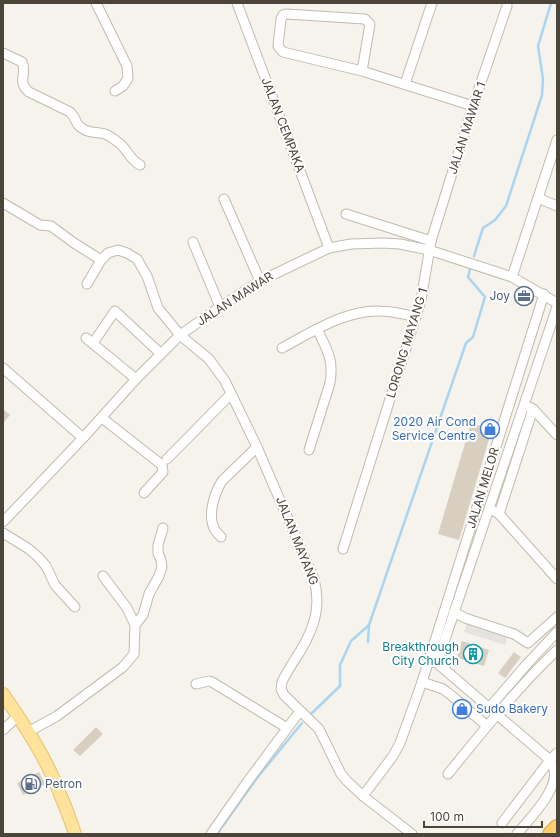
<svg xmlns="http://www.w3.org/2000/svg" width="560" height="837" viewBox="0 0 560 837" font-family="Inter,sans-serif">
<style>
.parking{fill:#e5e3e0}
.lines{fill:none;stroke-linecap:round;stroke-linejoin:round}
.stream{stroke:#a9d4f2;stroke-width:2.5}
.building{fill:#d8cfc1}
.minor-casing{stroke:#c2bbae;stroke-width:11}
.major-casing{stroke:#e6c16a;stroke-width:14}
.highway-casing{stroke:#e0a43c;stroke-width:16}
.minor{stroke:#fff;stroke-width:9}
.major{stroke:#ffe39c;stroke-width:12}
.highway{stroke:#ffcf6e;stroke-width:14}
.labels{text-anchor:middle;stroke-width:4;stroke-linejoin:round;paint-order:stroke}
.street-label{font-size:12px;fill:#4b4439;stroke:#fff}
.service-label{font-size:12px;fill:#4e5e75;stroke:#fff;text-anchor:end}
.shop-label{font-size:12px;fill:#366cbe;stroke:#fff;text-anchor:end}
.culture-label{font-size:12px;fill:#0d838f;stroke:#fff;text-anchor:end}
</style>
<rect width="100%" height="100%" fill="#f6f3ec"/>
<path class="parking" d="M 468,620 L 509,633 L 505,645 L 464,632 Z"/>
<g class="lines">
<g class="stream">
<path d="M 474,256 L 483,228 L 495,220 L 506,206 L 542,95 L 543,79 L 538,46 L 551,3"/>
<path d="M 368,642 L 369,625"/>
<path d="M 311,714 L 340,686 L 340,665 L 351,641 L 369,625 L 466,343 L 473,337 L 485,297 L 468,277 L 470,269"/>
<path d="M 217,834 L 257,778 L 302,723"/>
</g>
</g>
<g class="building">
<path d="M 3,409 L 10,415 L 3,423 Z"/>
<path d="M 471,423 L 492,429 L 459,540 L 438,534 Z"/>
<path d="M 462,641 L 489,650 L 484,666 L 457,658 Z"/>
<path d="M 514,652 L 521,657 L 505,678 L 498,673 Z"/>
<path d="M 96,727 L 103,734 L 80,756 L 73,750 Z"/>
<path d="M 39,772 L 45,784 L 23,795 L 17,783 Z"/>
</g>
<g class="lines">
<defs>
<g id="minor">
<path d="M 96,3 L 127,66 L 128,78 L 123,86 L 115,91"/>
<path d="M 237,3 L 329,248"/>
<path d="M 3,53 L 22,62 C 28,74 16,81 29,92 L 70,112 C 78,119 73,124 85,130 C 91,133 95,132 100,133 C 107,133 114,139 119,143 C 128,150 129,159 140,165"/>
<path d="M 362,71 L 370,24 L 365,19 L 286,14 L 283,15 L 281,19 L 278,46 L 283,52 L 362,71 L 473,106"/>
<path d="M 405,84 L 432,3"/>
<path d="M 538,198 L 557,206"/>
<path d="M 224,199 L 260,281"/>
<path d="M 3,203 L 40,225 L 51,226 L 74,243 L 101,260"/>
<path d="M 346,214 L 431,241"/>
<path d="M 193,242 L 220,307"/>
<path d="M 512,277 L 557,140"/>
<path d="M 87,284 L 101,260 L 108,253 L 118,250 L 127,253 L 137,259 L 147,276 L 158,308 L 180,335 L 209,359 L 225,381 L 257,447 L 314,579 C 321,606 315,626 301,650 C 294,661 287,671 282,682 L 281,689 L 284,695 L 319,729 L 341,774 L 347,781 L 363,796 L 412,834"/>
<path d="M 86,338 L 136,379"/>
<path d="M 93,343 L 115,311 L 161,354"/>
<path d="M 282,348 C 312,332 345,310 380,311 C 392,311 404,314 416,317"/>
<path d="M 3,368 L 83,438"/>
<path d="M 529,407 L 533,409 L 557,435"/>
<path d="M 102,418 L 162,465 L 163,472 L 144,493"/>
<path d="M 309,450 L 330,383 C 334,359 327,350 317,329"/>
<path d="M 167,459 L 231,394"/>
<path d="M 494,511 L 499,514 L 557,579"/>
<path d="M 499,514 L 533,409"/>
<path d="M 3,522 L 83,438 L 136,379 L 180,335 L 220,307 L 260,281 L 329,248 L 351,244 L 384,243 L 400,244 L 429,250 L 512,277 L 557,303"/>
<path d="M 3,533 L 29,549 L 38,557 L 46,566 L 55,585 L 75,607"/>
<path d="M 221,537 C 219,535 217,533 215,530 C 207,516 214,494 222,481 L 257,447"/>
<path d="M 343,549 L 421,300 L 431,241 L 473,106 L 507,6"/>
<path d="M 454,612 L 465,618 L 514,634 L 528,643 L 557,617"/>
<path d="M 135,625 L 143,615 L 149,594 L 159,576 L 162,567 L 161,560 L 158,553 L 158,545 L 163,528"/>
<path d="M 432,662 L 437,663 L 550,760 C 551,763 553,766 554,769 C 559,790 529,819 517,834"/>
<path d="M 437,663 L 557,307"/>
<path d="M 422,682 L 443,689 L 452,696 L 487,726"/>
<path d="M 196,684 L 209,681 L 212,682 L 287,728"/>
<path d="M 489,708 L 527,664 L 557,632"/>
<path d="M 3,730 L 18,716"/>
<path d="M 28,732 L 57,716 L 123,667 L 134,654 L 135,625 L 127,608 L 103,576"/>
<path d="M 448,774 C 483,731 517,688 557,650"/>
<path d="M 363,796 L 393,756 L 400,743 L 422,682 L 544,294"/>
<path d="M 502,823 L 550,760 L 557,753"/>
<path d="M 211,834 L 248,781 L 300,711"/>
</g>
<path id="major" d="M 3,694 C 26,727 48,761 62,799 C 67,810 71,822 75,834"/>
<path id="highway" d="M 550,834 L 557,827"/>
</defs>
<use href="#minor" class="minor-casing"/>
<use href="#major" class="major-casing"/>
<use href="#highway" class="highway-casing"/>
<use href="#minor" class="minor"/>
<use href="#major" class="major"/>
<use href="#highway" class="highway"/>
</g>
<defs>
<symbol id="office-ring" viewBox="-11 -11 22 22"><circle r="9.5" fill="#fff" stroke="#5c6f8a" stroke-width="1.5"/><path d="M-6-3h4V-5.5h4V-3h4V5H-6ZM-1-4.5V-3h2v-1.5ZM-6 0V1H6V0Z" fill="#5c6f8a"/></symbol>
<symbol id="shop-ring" viewBox="-11 -11 22 22"><circle r="9.5" fill="#fff" stroke="#3f7fe0" stroke-width="1.5"/><path d="M-5-2.5h2.3a2.7 3.5 0 0 1 5.4 0H5L5.5 6h-11ZM-1.5-2.5h3a1.5 2.3 0 0 0-3 0Z" fill="#3f7fe0"/></symbol>
<symbol id="building-ring" viewBox="-11 -11 22 22"><circle r="9.5" fill="#fff" stroke="#0f9aa8" stroke-width="1.5"/><path d="M-4-6H4V6H1V3H-1V6H-4ZM-2.5-4.3h1.7v1.8h-1.7ZM.8-4.3h1.7v1.8H.8ZM-2.5-1h1.7V.8h-1.7ZM.8-1h1.7V.8H.8Z" fill="#0f9aa8"/></symbol>
<symbol id="fuel-ring" viewBox="-11 -11 22 22"><circle r="9.5" fill="#fff" stroke="#5c6f8a" stroke-width="1.5"/><path d="M-5.5-6h7V0h2V4h1.3V-2.5L3-4.5l.8-.8L6-3V5H2.5V1h-1V6h-7ZM-4.2-4.7v3.2H.2V-4.7Z" fill="#5c6f8a"/></symbol>
</defs>
<g fill-rule="evenodd">
<use href="#office-ring" x="513" y="285" width="22" height="22"/>
<use href="#shop-ring" x="479" y="418" width="22" height="22"/>
<use href="#building-ring" x="462" y="643" width="22" height="22"/>
<use href="#shop-ring" x="451" y="698" width="22" height="22"/>
<use href="#fuel-ring" x="20" y="773" width="22" height="22"/>
</g>
<g class="labels">
<g class="street-label">
<text transform="translate(283 125) rotate(69)" y="4">JALAN CEMPAKA</text>
<text transform="translate(467 128) rotate(-72)" y="4">JALAN MAWAR 1</text>
<text transform="translate(235 299) rotate(-33)" y="4">JALAN MAWAR</text>
<text transform="translate(407 343) rotate(-73)" y="4">LORONG MAYANG 1</text>
<text transform="translate(483 488) rotate(-73)" y="4">JALAN MELOR</text>
<text transform="translate(297 541) rotate(68)" y="4">JALAN MAYANG</text>
</g>
<g class="service-label">
<text x="510" y="300">Joy</text>
<text x="45" y="788" text-anchor="start">Petron</text>
</g>
<g class="shop-label">
<text x="476" y="426">2020 Air Cond<tspan x="476" dy="14">Service Centre</tspan></text>
<text x="476" y="713" text-anchor="start">Sudo Bakery</text>
</g>
<g class="culture-label">
<text x="459" y="651">Breakthrough<tspan x="459" dy="14">City Church</tspan></text>
</g>
</g>
<rect width="560" height="837" fill="none" stroke="#4b4439" stroke-width="8"/>
<path d="M424 821v6h118v-6" fill="none" stroke="#4b4439" stroke-width="2"/>
<text x="430" y="821" font-size="12" fill="#4b4439" stroke="#ffffff" stroke-width="3" paint-order="stroke">100 m</text>
</svg>
